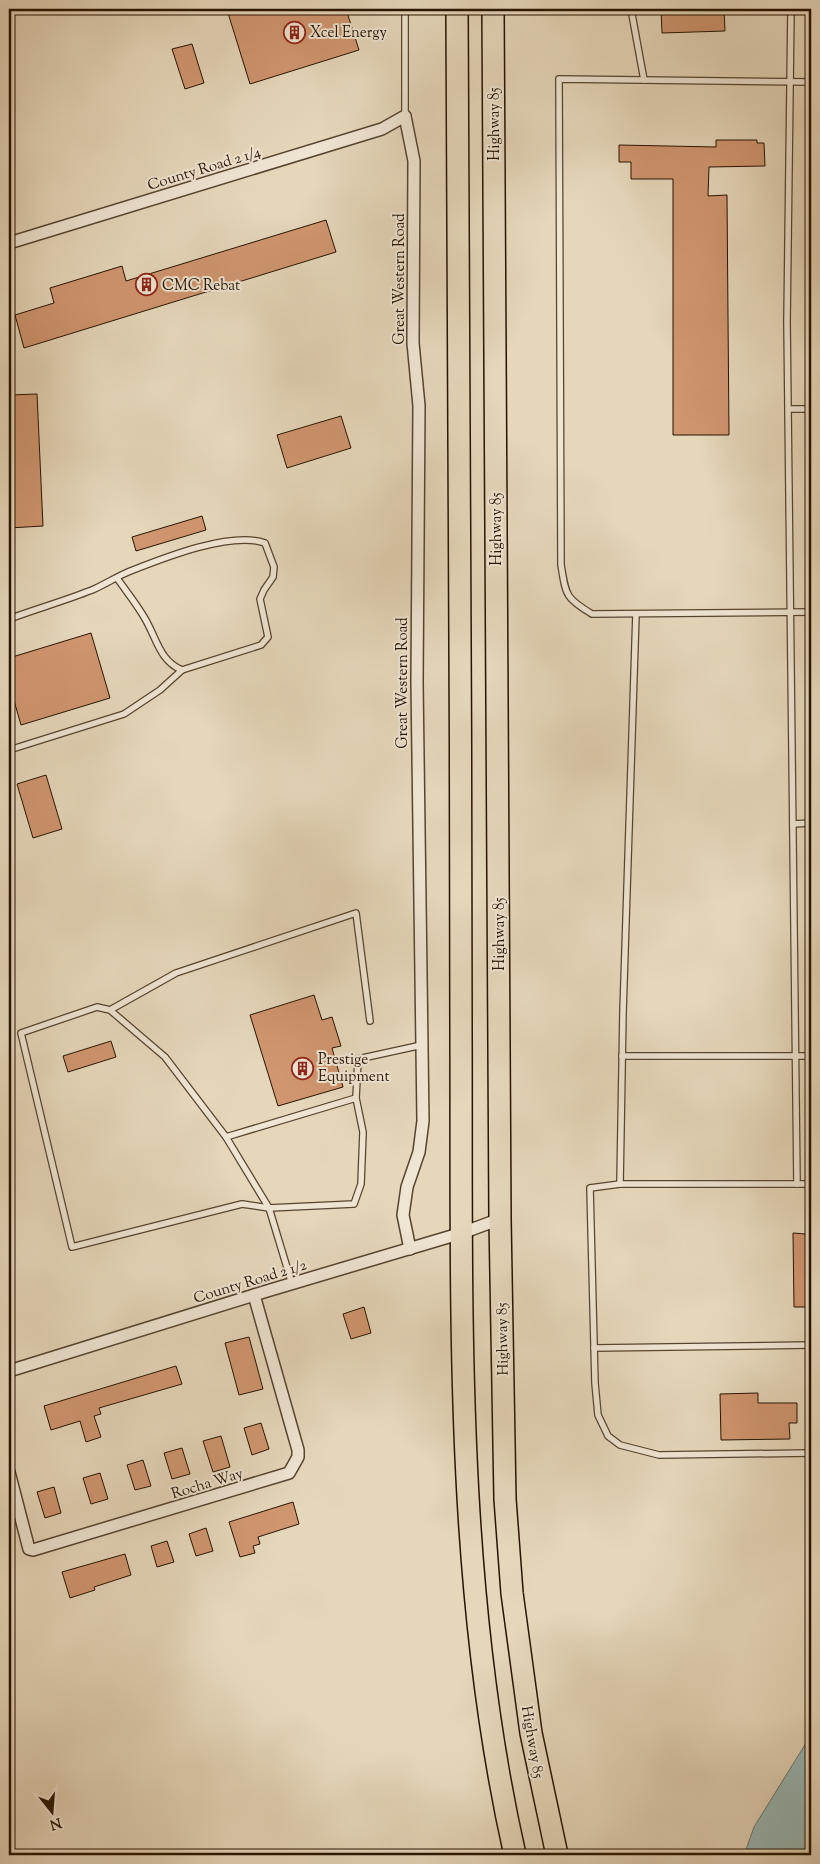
<svg xmlns="http://www.w3.org/2000/svg" width="820" height="1864" viewBox="0 0 820 1864" font-family="'Sorts Mill Goudy',serif">
<style>
.water{fill:#98b8b7;stroke:#6a766e}
.building{fill:#d09670;stroke:#261300}
.lines{fill:none;stroke-linecap:round;stroke-linejoin:round}
.lane-casing{stroke:#56442f;stroke-width:8}
.street-casing{stroke:#56442f;stroke-width:14}
.highway-casing{stroke:#261300;stroke-width:24}
.lane{stroke:#efe5d3;stroke-width:5.5}
.street{stroke:#efe5d3;stroke-width:11}
.highway{stroke:#e6d7bb;stroke-width:21}
.labels{text-anchor:middle;stroke-width:4;stroke-linejoin:round;paint-order:stroke}
.poi-label{font-size:15px;fill:#261300;stroke:#efe5d3;text-anchor:start}
.street-label{font-size:15px;fill:#261300;stroke:#efe5d3}
</style>
<rect width="100%" height="100%" fill="#e6d7bb"/>
<filter id="stains"><feTurbulence type="fractalNoise" baseFrequency=".004" numOctaves="4"/><feColorMatrix values="0 0 0 0 .2 0 0 0 0 .09 0 0 0 0 .02 0 0 0 .5 -.17"/></filter>
<radialGradient id="worn" r=".72"><stop offset=".6" stop-color="#630" stop-opacity="0"/><stop offset="1" stop-color="#630" stop-opacity=".3"/></radialGradient>
<path class="water" d="M 811,1735 L 811,1855 L 744,1855 L 754,1827 Z"/>
<g class="building">
<path d="M 242,9 L 346,9 L 359,50 L 250,84 L 228,13 Z"/>
<path d="M 661,9 L 724,9 L 725,31 L 662,33 Z"/>
<path d="M 192,44 L 204,83 L 185,89 L 172,49 Z"/>
<path d="M 716,140 L 757,140 L 757,143 L 764,143 L 765,166 L 709,167 L 708,196 L 727,195 L 729,435 L 673,435 L 673,179 L 631,179 L 631,162 L 619,162 L 619,145 L 716,147 Z"/>
<path d="M 326,220 L 336,252 L 24,348 L 15,315 L 54,303 L 50,288 L 122,266 L 126,281 Z"/>
<path d="M 37,394 L 43,526 L 9,528 L 9,395 Z"/>
<path d="M 341,416 L 351,448 L 287,468 L 277,435 Z"/>
<path d="M 202,516 L 206,530 L 136,551 L 132,537 Z"/>
<path d="M 91,633 L 110,698 L 21,725 L 9,683 L 9,658 Z"/>
<path d="M 46,775 L 62,829 L 33,838 L 17,784 Z"/>
<path d="M 314,995 L 322,1020 L 332,1017 L 341,1046 L 332,1048 L 343,1087 L 278,1106 L 250,1015 Z"/>
<path d="M 111,1041 L 116,1057 L 68,1072 L 63,1056 Z"/>
<path d="M 793,1233 L 805,1234 L 811,1253 L 811,1307 L 794,1307 Z"/>
<path d="M 364,1307 L 371,1333 L 351,1339 L 343,1314 Z"/>
<path d="M 249,1337 L 263,1389 L 239,1395 L 225,1343 Z"/>
<path d="M 176,1366 L 182,1384 L 99,1408 L 101,1414 L 94,1416 L 101,1437 L 86,1442 L 80,1421 L 51,1430 L 44,1406 Z"/>
<path d="M 758,1393 L 758,1403 L 797,1403 L 797,1423 L 789,1423 L 790,1439 L 721,1440 L 720,1394 Z"/>
<path d="M 261,1423 L 269,1449 L 252,1455 L 244,1428 Z"/>
<path d="M 221,1436 L 230,1467 L 213,1472 L 203,1441 Z"/>
<path d="M 182,1448 L 190,1474 L 172,1479 L 164,1453 Z"/>
<path d="M 143,1460 L 151,1486 L 135,1490 L 127,1465 Z"/>
<path d="M 100,1473 L 108,1499 L 91,1504 L 83,1478 Z"/>
<path d="M 54,1487 L 61,1513 L 45,1518 L 37,1492 Z"/>
<path d="M 293,1502 L 299,1524 L 258,1537 L 260,1544 L 253,1546 L 255,1553 L 240,1557 L 229,1522 Z"/>
<path d="M 206,1528 L 213,1551 L 196,1556 L 189,1534 Z"/>
<path d="M 167,1541 L 174,1562 L 157,1567 L 151,1546 Z"/>
<path d="M 125,1554 L 131,1575 L 94,1587 L 95,1590 L 70,1598 L 62,1572 Z"/>
</g>
<g class="lines">
<defs>
<g id="lane">
<path d="M 631,9 L 644,80"/>
<path d="M 791,9 L 787,322 L 797,1184"/>
<path d="M 811,82 L 559,79 L 561,565 C 566,595 565,598 592,614 L 811,612"/>
<path d="M 405,116 L 405,9"/>
<path d="M 789,409 L 811,409"/>
<path d="M 9,619 C 36,609 64,601 92,590 C 106,584 119,575 133,570 C 166,557 232,531 265,543 L 274,567 L 273,577 L 264,590 L 260,599 L 268,637 L 261,645 L 182,670 C 159,661 156,636 144,617 C 136,603 126,591 117,578"/>
<path d="M 9,750 L 124,714 L 160,690 L 182,670"/>
<path d="M 793,824 L 811,823"/>
<path d="M 110,1010 L 97,1007 L 21,1033 L 72,1247 L 242,1204 L 269,1208 L 354,1204 L 361,1184 L 363,1132 L 356,1098 L 358,1059 L 422,1045"/>
<path d="M 622,1056 L 811,1056"/>
<path d="M 226,1137 L 356,1098"/>
<path d="M 620,1184 L 623,1012 L 636,614"/>
<path d="M 811,1184 L 620,1184 L 590,1188 L 595,1383 L 598,1415 L 608,1436 L 620,1445 L 659,1455 L 811,1453"/>
<path d="M 292,1284 L 269,1208 L 226,1137 L 165,1057 L 110,1010 L 176,973 L 356,913 L 370,1021"/>
<path d="M 594,1348 L 811,1345"/>
</g>
<g id="street">
<path d="M 9,243 L 382,129 L 405,116 L 414,161 L 413,343 L 419,406 L 417,682 L 423,1121 L 419,1152 L 407,1187 L 403,1215 L 410,1249"/>
<path d="M 9,1371 L 267,1291 L 462,1233 L 500,1219"/>
<path d="M 9,1472 L 29,1549 L 33,1550 L 289,1473 L 298,1457 L 298,1450 L 254,1295"/>
</g>
<g id="highway">
<path d="M 457,9 C 461,350 460,691 461,1032 C 462,1307 454,1585 515,1855"/>
<path d="M 493,9 L 500,1219 L 505,1499 L 512,1593 L 531,1733 L 557,1855"/>
</g>
</defs>
<use href="#lane" class="lane-casing"/>
<use href="#street" class="street-casing"/>
<use href="#highway" class="highway-casing"/>
<use href="#lane" class="lane"/>
<use href="#street" class="street"/>
<use href="#highway" class="highway"/>
</g>
<defs>
<symbol id="building-ring" viewBox="-11 -11 22 22"><circle r="9.5" fill="#efe5d3" stroke="#8f2418" stroke-width="1.5"/><path d="M-4-6H4V6H1V3H-1V6H-4ZM-2.5-4.3h1.7v1.8h-1.7ZM.8-4.3h1.7v1.8H.8ZM-2.5-1h1.7V.8h-1.7ZM.8-1h1.7V.8H.8Z" fill="#8f2418"/></symbol>
</defs>
<g fill-rule="evenodd">
<use href="#building-ring" x="282" y="20" width="25" height="25"/>
<use href="#building-ring" x="134" y="272" width="25" height="25"/>
<use href="#building-ring" x="290" y="1056" width="25" height="25"/>
</g>
<g class="labels">
<g class="poi-label">
<text x="310" y="37">Xcel Energy</text>
<text x="162" y="290">CMC Rebat</text>
<text x="318" y="1064">Prestige<tspan x="318" dy="17">Equipment</tspan></text>
</g>
<g class="street-label">
<text transform="translate(494 124) rotate(-90)" y="5">Highway 85</text>
<text transform="translate(204 168) rotate(-17)" y="5">County Road 2 1/4</text>
<text transform="translate(399 279) rotate(-90)" y="5">Great Western Road</text>
<text transform="translate(496 529) rotate(-90)" y="5">Highway 85</text>
<text transform="translate(402 683) rotate(-90)" y="5">Great Western Road</text>
<text transform="translate(499 934) rotate(-90)" y="5">Highway 85</text>
<text transform="translate(250 1281) rotate(-17)" y="5">County Road 2 1/2</text>
<text transform="translate(502 1339) rotate(-91)" y="5">Highway 85</text>
<text transform="translate(207 1483) rotate(-17)" y="5">Rocha Way</text>
<text transform="translate(533 1742) rotate(80)" y="5">Highway 85</text>
</g>
</g>
<rect width="820" height="1864" fill="none" stroke="#e6d7bb" stroke-width="30"/>
<rect x="10" y="10" width="800" height="1844" fill="none" stroke="#261300" stroke-width="2.5"/>
<rect x="15" y="15" width="790" height="1834" fill="none" stroke="#261300"/>
<g transform="translate(52 1812) rotate(163)" stroke="#efe5d3" stroke-width="4" paint-order="stroke">
<path d="M0-4L9 19L0 12L-9 19Z" fill="#261300"/>
<text y="-8" font-size="14" font-weight="bold" text-anchor="middle" fill="#261300">N</text>
</g>
<rect width="100%" height="100%" filter="url(#stains)"/>
<rect width="100%" height="100%" fill="url(#worn)"/>
</svg>
